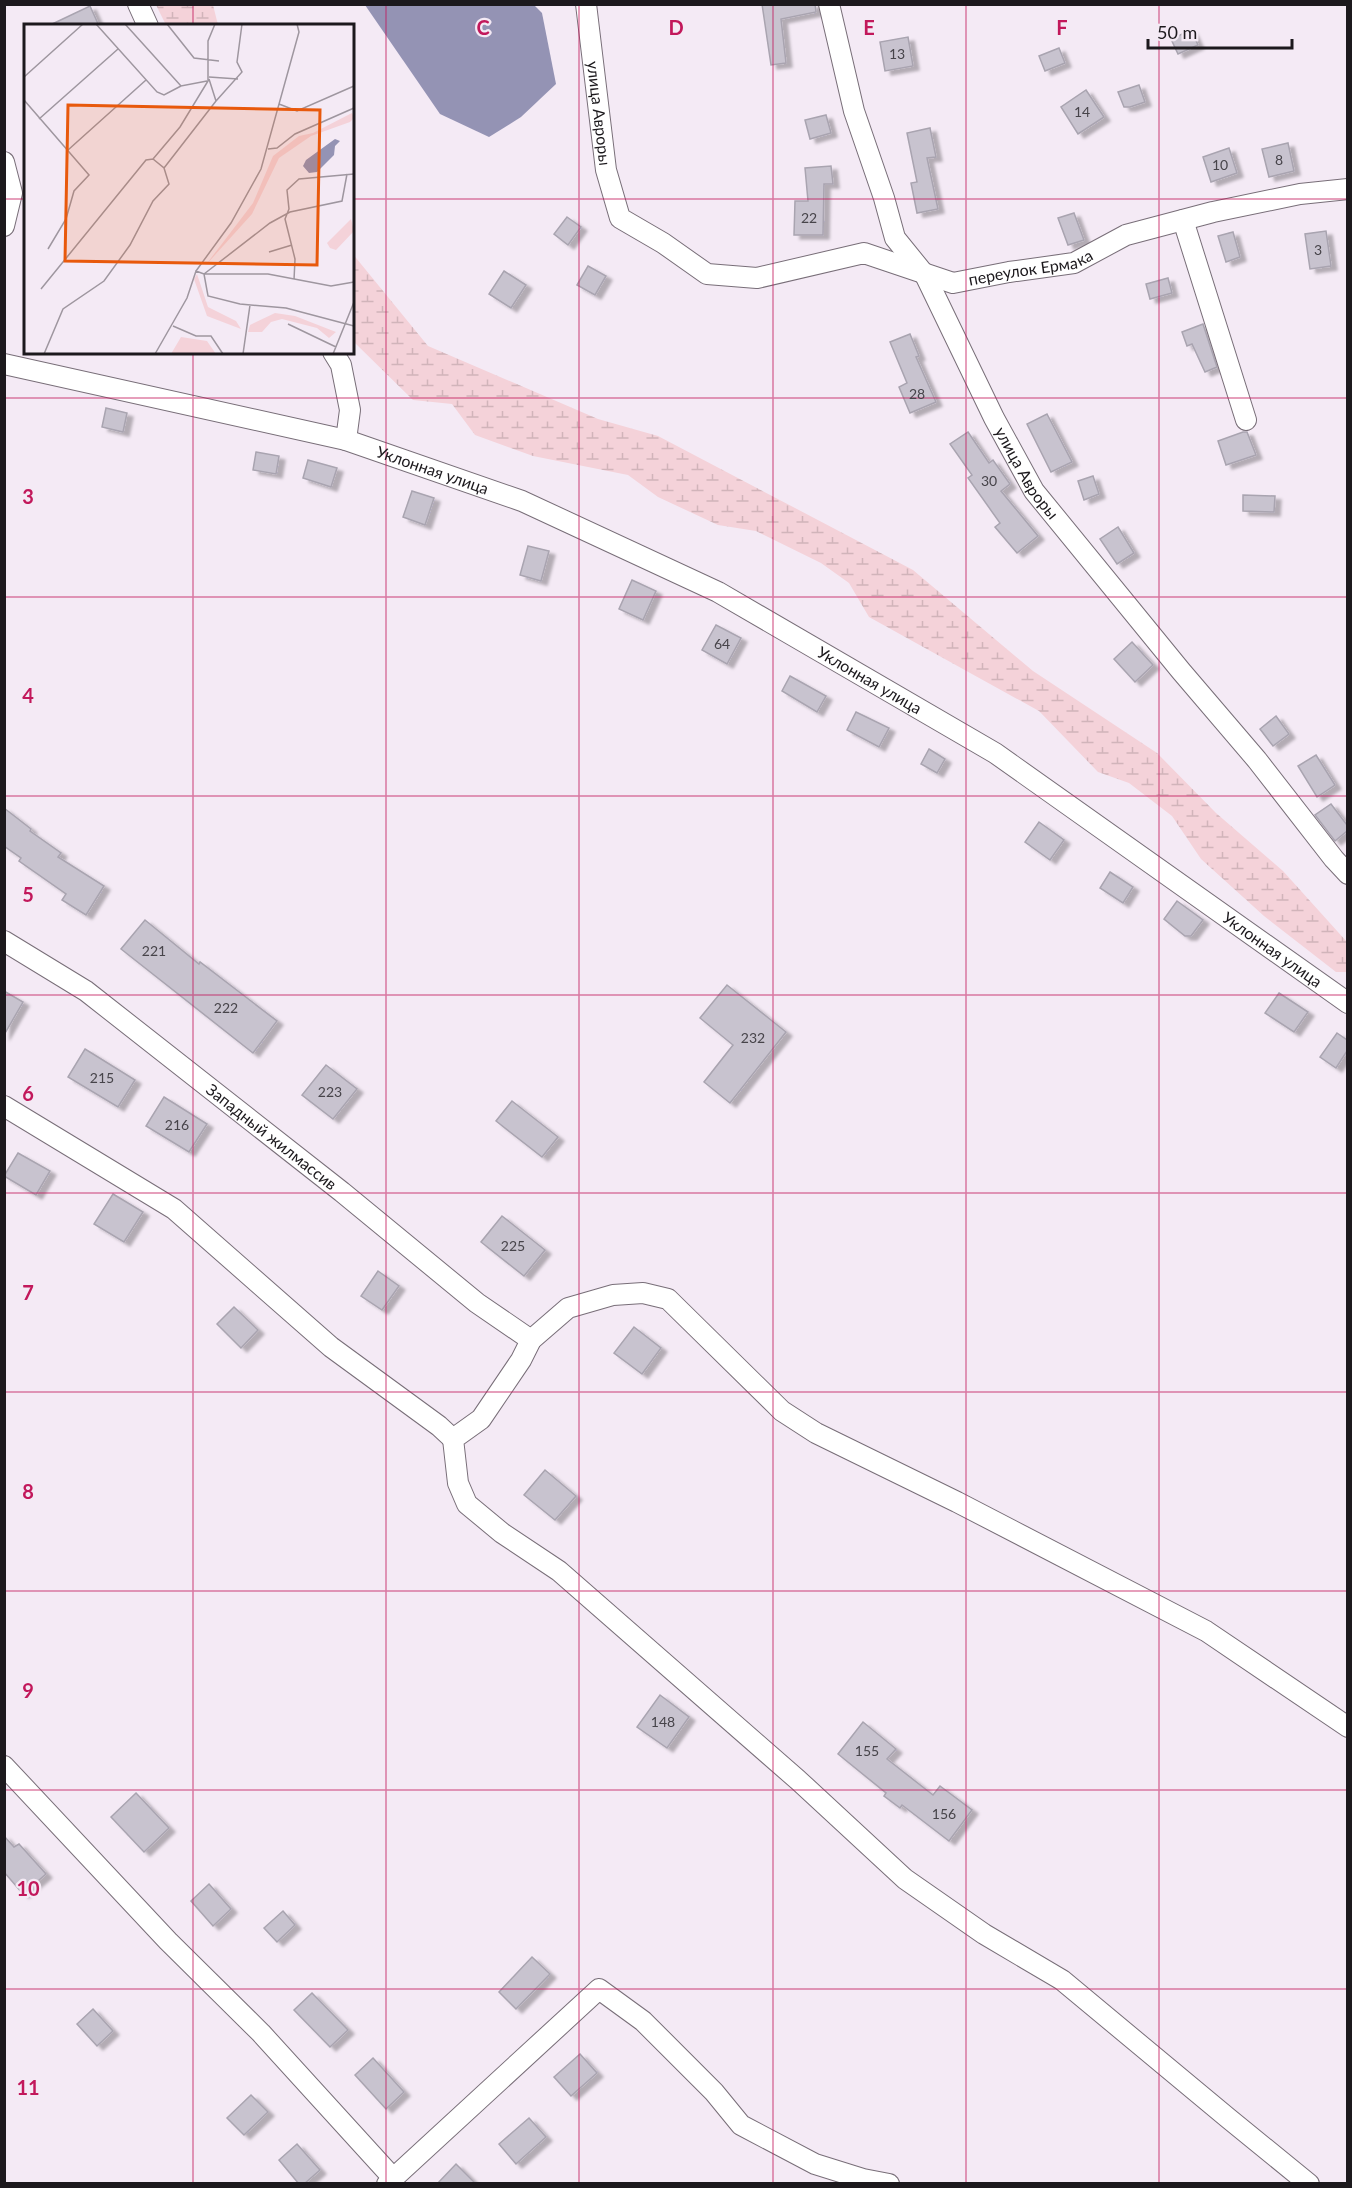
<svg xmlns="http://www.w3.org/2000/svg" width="1352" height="2188" viewBox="0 0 1352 2188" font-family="Lato,sans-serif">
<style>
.wetland{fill:url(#wetland-marsh)}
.water{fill:#9493b4}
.building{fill:#c8c3cf;stroke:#a9a4b0;stroke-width:1.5;filter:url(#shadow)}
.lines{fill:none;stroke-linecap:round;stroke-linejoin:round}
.street-casing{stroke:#786e78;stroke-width:22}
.street{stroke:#fff;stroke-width:20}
.grid{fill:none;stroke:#c2185b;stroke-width:1.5;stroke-opacity:0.55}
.labels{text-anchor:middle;stroke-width:4.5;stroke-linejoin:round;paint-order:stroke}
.number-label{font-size:14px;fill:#47444a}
.street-label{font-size:16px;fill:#1c191d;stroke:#f4eaf5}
.inset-road{fill:none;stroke:#9e969f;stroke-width:1.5}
.view{fill:#e8590c;fill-opacity:0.15;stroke:#e8590c;stroke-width:3}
.inset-edge{fill:none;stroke:#1c191d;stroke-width:3}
.grid-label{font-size:20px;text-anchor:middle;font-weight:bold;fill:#c2185b;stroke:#f4eaf5;stroke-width:4.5;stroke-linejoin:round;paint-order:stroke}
</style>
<defs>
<pattern id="wetland-marsh" width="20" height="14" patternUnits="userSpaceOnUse" patternTransform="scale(1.5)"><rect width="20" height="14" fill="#f4d2d9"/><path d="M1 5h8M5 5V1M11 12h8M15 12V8" fill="none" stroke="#d1b4ba"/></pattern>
<filter id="shadow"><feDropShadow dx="6" dy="4" stdDeviation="1.5" flood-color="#0004"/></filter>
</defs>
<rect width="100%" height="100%" fill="#f4eaf5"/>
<g class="wetland">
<path d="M 156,5 L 213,5 L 218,25 L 166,25 Z"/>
<path d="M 352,253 L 428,346 L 598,419 L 658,436 L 913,570 L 1033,671 L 1157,753 L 1216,813 L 1283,871 L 1347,942 L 1347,972 L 1336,972 L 1264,916 L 1201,859 L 1172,816 L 1129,783 L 1098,772 L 1039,711 L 869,617 L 849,583 L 821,563 L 756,531 L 718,525 L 658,497 L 628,475 L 533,456 L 475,435 L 452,404 L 413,400 L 355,343 L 353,338 Z"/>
</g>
<path class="water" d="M 365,5 L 534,5 L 542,13 L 556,84 L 521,117 L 489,137 L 440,114 Z"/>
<g class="building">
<path d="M 762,4 L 815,4 L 816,12 L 781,19 L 786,63 L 771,65 Z"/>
<path d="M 90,6 L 99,26 L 48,26 Z"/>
<path d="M 1191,30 L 1198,45 L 1178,54 L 1171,39 Z"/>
<path d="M 908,37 L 913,66 L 885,71 L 880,42 Z"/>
<path d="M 1059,48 L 1065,63 L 1045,71 L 1039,56 Z"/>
<path d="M 1139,85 L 1145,102 L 1130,107 L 1124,107 L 1118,92 Z"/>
<path d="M 1086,90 L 1104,117 L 1078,134 L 1061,107 Z"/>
<path d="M 826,115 L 831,133 L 810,139 L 805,120 Z"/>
<path d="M 930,128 L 936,157 L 927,158 L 938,209 L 917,213 L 911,183 L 917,182 L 907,133 Z"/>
<path d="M 1288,143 L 1294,171 L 1269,177 L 1262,149 Z"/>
<path d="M 1229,148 L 1237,173 L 1211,182 L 1203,157 Z"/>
<path d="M 831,166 L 833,184 L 824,184 L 823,235 L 794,235 L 795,201 L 808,201 L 805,168 Z"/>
<path d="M 1074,213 L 1084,240 L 1068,245 L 1058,218 Z"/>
<path d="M 567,217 L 581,227 L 568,245 L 554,234 Z"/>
<path d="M 1326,231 L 1331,266 L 1310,269 L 1305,234 Z"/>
<path d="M 1233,232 L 1240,257 L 1226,262 L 1218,236 Z"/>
<path d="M 588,266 L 606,276 L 595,295 L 577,285 Z"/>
<path d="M 504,271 L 526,285 L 511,308 L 489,294 Z"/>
<path d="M 1168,278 L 1172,293 L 1150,299 L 1146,284 Z"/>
<path d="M 1203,324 L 1217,367 L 1205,372 L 1192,344 L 1187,346 L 1182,332 Z"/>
<path d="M 910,334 L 919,356 L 916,357 L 936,402 L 910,413 L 899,387 L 907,383 L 890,342 Z"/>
<path d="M 106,408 L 127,413 L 123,432 L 102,427 Z"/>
<path d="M 1047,414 L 1072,462 L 1051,472 L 1027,424 Z"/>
<path d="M 968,432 L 989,463 L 993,460 L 1010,484 L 1001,491 L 1038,536 L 1017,553 L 995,527 L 1000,523 L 968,478 L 972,475 L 950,444 Z"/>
<path d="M 1243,432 L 1247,432 L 1256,455 L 1226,465 L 1218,441 Z"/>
<path d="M 256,452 L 279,456 L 276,474 L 253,470 Z"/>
<path d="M 308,460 L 337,468 L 331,487 L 303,478 Z"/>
<path d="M 1093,476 L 1099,494 L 1084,500 L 1078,481 Z"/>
<path d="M 412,491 L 434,498 L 425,525 L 403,517 Z"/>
<path d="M 1243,495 L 1275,496 L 1274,512 L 1243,511 Z"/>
<path d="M 1118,527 L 1134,553 L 1117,564 L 1100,539 Z"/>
<path d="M 528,546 L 549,551 L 541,581 L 520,575 Z"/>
<path d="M 632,580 L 656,591 L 643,620 L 619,609 Z"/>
<path d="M 716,625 L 741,638 L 727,664 L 702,650 Z"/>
<path d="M 1132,642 L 1153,665 L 1135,682 L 1114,659 Z"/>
<path d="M 790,676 L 826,696 L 817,712 L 782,691 Z"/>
<path d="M 856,712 L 889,728 L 879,747 L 847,730 Z"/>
<path d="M 1276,716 L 1289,734 L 1273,746 L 1260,729 Z"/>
<path d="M 929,749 L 945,759 L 937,773 L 921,764 Z"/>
<path d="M 1316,755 L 1335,785 L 1317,797 L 1298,766 Z"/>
<path d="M 1331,804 L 1347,825 L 1347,831 L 1335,841 L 1315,815 Z"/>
<path d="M 4,808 L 31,829 L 30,831 L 61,853 L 58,857 L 104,886 L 86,915 L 62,900 L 66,894 L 19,861 L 21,858 L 4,846 Z"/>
<path d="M 1039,822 L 1064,840 L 1050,860 L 1025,842 Z"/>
<path d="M 1110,872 L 1133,887 L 1123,903 L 1100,888 Z"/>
<path d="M 1177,901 L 1203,920 L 1191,936 L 1185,936 L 1164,919 Z"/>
<path d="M 145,920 L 199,964 L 200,962 L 277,1021 L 253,1053 L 121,949 Z"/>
<path d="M 727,985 L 786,1032 L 730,1103 L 704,1082 L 733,1045 L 700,1018 Z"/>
<path d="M 4,991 L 23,1002 L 4,1035 Z"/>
<path d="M 1279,993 L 1308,1012 L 1294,1032 L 1265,1013 Z"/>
<path d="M 1337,1033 L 1347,1040 L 1347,1051 L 1336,1068 L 1320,1057 Z"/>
<path d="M 85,1049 L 135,1080 L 118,1107 L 68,1077 Z"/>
<path d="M 326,1065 L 357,1089 L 333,1119 L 302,1095 Z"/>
<path d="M 164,1097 L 207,1124 L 189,1152 L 146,1126 Z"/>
<path d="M 512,1101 L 558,1137 L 542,1157 L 496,1121 Z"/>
<path d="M 18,1153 L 50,1171 L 36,1195 L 4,1176 Z"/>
<path d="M 113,1194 L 143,1212 L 124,1242 L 94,1224 Z"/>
<path d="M 502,1216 L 545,1250 L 524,1276 L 481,1242 Z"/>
<path d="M 378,1271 L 399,1286 L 382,1310 L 361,1296 Z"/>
<path d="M 234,1307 L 258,1330 L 241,1348 L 217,1324 Z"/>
<path d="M 634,1327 L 661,1348 L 642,1374 L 614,1353 Z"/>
<path d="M 545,1470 L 576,1496 L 555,1520 L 524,1495 Z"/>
<path d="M 660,1695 L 689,1717 L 667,1748 L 637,1727 Z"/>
<path d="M 863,1722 L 896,1749 L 887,1759 L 933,1795 L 940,1786 L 972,1810 L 949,1841 L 902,1805 L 900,1808 L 884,1796 L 886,1793 L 838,1754 Z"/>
<path d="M 136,1793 L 169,1828 L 144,1852 L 111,1817 Z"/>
<path d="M 4,1836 L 14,1847 L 19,1844 L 46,1874 L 23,1894 L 4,1872 Z"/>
<path d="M 209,1884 L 231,1909 L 213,1926 L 191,1901 Z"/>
<path d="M 283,1911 L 295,1925 L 277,1942 L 264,1928 Z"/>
<path d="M 532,1957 L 550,1974 L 516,2009 L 499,1992 Z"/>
<path d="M 312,1993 L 348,2030 L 330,2047 L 294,2010 Z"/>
<path d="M 93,2009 L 113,2031 L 97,2046 L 77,2024 Z"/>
<path d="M 580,2054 L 597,2073 L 571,2096 L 554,2077 Z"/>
<path d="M 373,2058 L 404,2092 L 386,2109 L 355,2075 Z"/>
<path d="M 251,2095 L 268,2112 L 244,2135 L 227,2118 Z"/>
<path d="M 529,2118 L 546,2137 L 516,2164 L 499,2144 Z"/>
<path d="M 297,2144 L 320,2170 L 304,2184 L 299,2184 L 279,2160 Z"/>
<path d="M 456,2164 L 476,2184 L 437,2184 Z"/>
</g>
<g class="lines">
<defs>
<g id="street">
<path d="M 138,4 L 148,26"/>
<path id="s1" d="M 586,4 L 606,170 L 620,218 L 663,243 L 707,274 L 757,278 L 864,253 L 953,283 L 1009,272 L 1074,263 L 1126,235 L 1213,212 L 1300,194 L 1348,189"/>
<path id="s2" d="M 829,4 L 854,111 L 884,198 L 895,238 L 925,275 L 994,418 L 1034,491 L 1181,671 L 1257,760 L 1334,859 L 1348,874"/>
<path d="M 4,162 L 12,193 L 4,226"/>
<path d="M 1183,220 L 1246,420"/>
<path d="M 333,352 L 341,365 L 350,410 L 346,440"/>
<path id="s3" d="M 4,364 L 346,440 L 522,501 L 718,592 L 995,753 L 1348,1003"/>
<path id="s4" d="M 4,941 L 86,991 L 342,1192 L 477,1303 L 531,1340"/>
<path d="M 4,1106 L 174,1209 L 331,1347 L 439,1426 L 453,1439"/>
<path d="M 4,1766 L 168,1941 L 261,2033 L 393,2178"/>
<path d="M 387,2184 L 599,1989 L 643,2021 L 714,2092 L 741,2125 L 815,2164 L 863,2179 L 889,2184"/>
<path d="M 1309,2184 L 1228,2118 L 1062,1980 L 984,1934 L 905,1879 L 798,1780 L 559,1571 L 502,1533 L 467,1504 L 458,1483 L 453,1439 L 481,1419 L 521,1360 L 531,1340 L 568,1308 L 613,1295 L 643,1293 L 668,1299 L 782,1411 L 816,1433 L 957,1502 L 1206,1631 L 1348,1727"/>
</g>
</defs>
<use href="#street" class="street-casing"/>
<use href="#street" class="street"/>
</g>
<path class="grid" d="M 193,4 L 193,26M 386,4 L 386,2184M 579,4 L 579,2184M 773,4 L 773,2184M 966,4 L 966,2184M 1159,4 L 1159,2184M 4,199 L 26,199M 352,199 L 1348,199M 193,352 L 193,2184M 4,398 L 1348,398M 4,597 L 1348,597M 4,796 L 1348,796M 4,995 L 1348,995M 4,1193 L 1348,1193M 4,1392 L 1348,1392M 4,1591 L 1348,1591M 4,1790 L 1348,1790M 4,1989 L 1348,1989"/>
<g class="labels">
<g class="number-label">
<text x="897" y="59">13</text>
<text x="1082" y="117">14</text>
<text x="1279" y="165">8</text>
<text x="1220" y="170">10</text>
<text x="809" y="223">22</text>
<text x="1318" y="255">3</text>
<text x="917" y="399">28</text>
<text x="989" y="486">30</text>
<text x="722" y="649">64</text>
<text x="154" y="956">221</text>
<text x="226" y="1013">222</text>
<text x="753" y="1043">232</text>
<text x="102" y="1083">215</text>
<text x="330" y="1097">223</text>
<text x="177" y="1130">216</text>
<text x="513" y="1251">225</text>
<text x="663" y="1727">148</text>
<text x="867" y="1756">155</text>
<text x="944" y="1819">156</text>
</g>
<g class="street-label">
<text dy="6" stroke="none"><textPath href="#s1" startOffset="110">улица Авроры</textPath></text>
<text dy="6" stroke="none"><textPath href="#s1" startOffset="654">переулок Ермака</textPath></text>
<text dy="6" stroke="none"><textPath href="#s3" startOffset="442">Уклонная улица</textPath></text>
<text dy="6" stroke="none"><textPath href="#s2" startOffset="514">улица Авроры</textPath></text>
<text dy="6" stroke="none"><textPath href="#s3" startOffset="928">Уклонная улица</textPath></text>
<text dy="6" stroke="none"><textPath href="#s3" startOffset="1413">Уклонная улица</textPath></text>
<text dy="6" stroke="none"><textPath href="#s4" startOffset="332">Западный жилмассив</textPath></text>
</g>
</g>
<g transform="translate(24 24)">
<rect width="330" height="330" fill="#f4eaf5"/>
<path d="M 328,89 L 330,94 L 326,98 L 287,112 L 255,134 L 228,190 L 181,242 L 229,179 L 249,132 L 275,112 L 289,109 ZM 327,195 L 330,207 L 312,226 L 306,224 L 303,219 ZM 173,250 L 184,283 L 212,297 L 217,305 L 183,292 L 170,255 ZM 251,289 L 271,292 L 312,308 L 305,314 L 293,304 L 258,295 L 247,298 L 238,308 L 224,308 L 226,301 ZM 157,313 L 183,317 L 192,330 L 147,330 Z" fill="#f4d2d9"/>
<path d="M 311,115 L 316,117 L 311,122 L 310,131 L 293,148 L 285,149 L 279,142 L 282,136 Z" fill="#9493b4"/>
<path class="inset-road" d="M 72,0 L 133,68 L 140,71 L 157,62M 101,0 L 157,62 L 183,57M 143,0 L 170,34 L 195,37M 0,53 L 59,0M 185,53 L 214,55M 185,55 L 192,77 L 218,48 L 213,38 L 218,0M 0,76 L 65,151 L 50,167 L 42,195 L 24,225M 255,80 L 273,87 L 330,62M 15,95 L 94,25M 244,125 L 253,124 L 271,110 L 330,84M 44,126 L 122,56M 129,135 L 156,103 L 184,57 L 184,17 L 191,0M 140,144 L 192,77M 245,228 L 268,221M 172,247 L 207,199 L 237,145 L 275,8 L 273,0M 180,250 L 246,199 L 266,188 L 318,177 L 323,150M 180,250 L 184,272 L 216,280 L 262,284 L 330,302M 270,256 L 271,235 L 261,195 L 265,185 L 263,166 L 275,155 L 330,150M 17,265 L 122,136 L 129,135 L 140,144 L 145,160 L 129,177 L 106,221 L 80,257 L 39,285 L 20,330M 264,300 L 312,323M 149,302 L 172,312 L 187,312 L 199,330M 131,330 L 163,274 L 172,247 L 180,250 L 244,250 L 307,262 L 330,258M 219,330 L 226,281M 309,330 L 330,278"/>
<path class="view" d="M 44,81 L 296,86 L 293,241 L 41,237 Z"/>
<rect width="330" height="330" class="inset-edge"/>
</g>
<g class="grid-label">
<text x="483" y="35">C</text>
<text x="676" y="35">D</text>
<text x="869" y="35">E</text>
<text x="1062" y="35">F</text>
<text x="28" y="504">3</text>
<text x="28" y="703">4</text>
<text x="28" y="902">5</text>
<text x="28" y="1101">6</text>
<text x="28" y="1300">7</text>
<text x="28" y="1499">8</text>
<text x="28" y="1698">9</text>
<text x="28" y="1896">10</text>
<text x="28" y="2095">11</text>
</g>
<rect width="1352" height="2188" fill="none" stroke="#1c191d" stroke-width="12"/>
<path d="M1148 39v9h144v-9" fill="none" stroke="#1c191d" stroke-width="3"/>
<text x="1157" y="39" font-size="18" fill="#1c191d" stroke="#f4eaf5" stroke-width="4.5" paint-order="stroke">50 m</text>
</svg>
